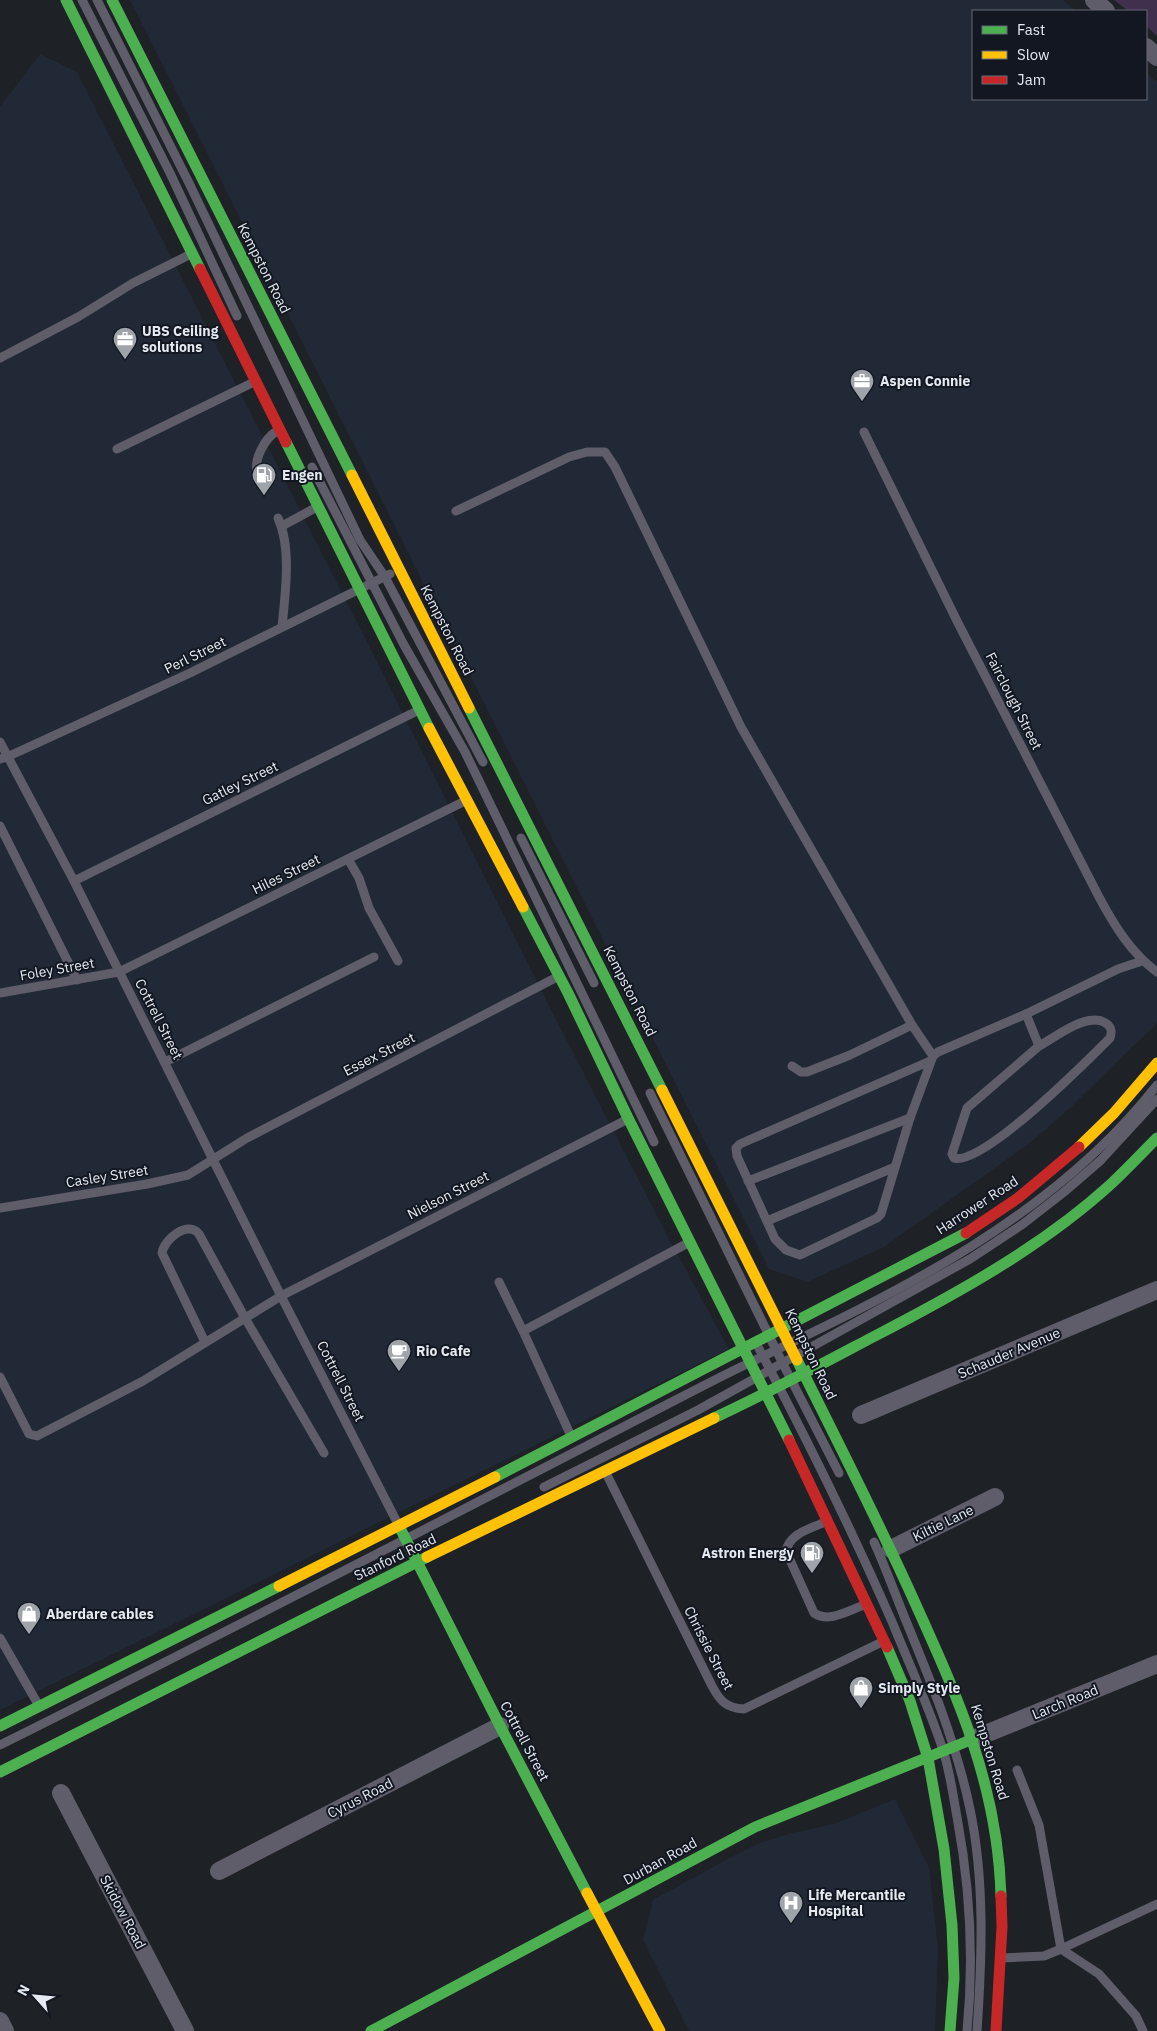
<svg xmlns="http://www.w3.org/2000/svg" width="1157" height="2031" viewBox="0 0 1157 2031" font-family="'IBM Plex Sans',sans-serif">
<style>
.built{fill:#212936}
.green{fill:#402f4d}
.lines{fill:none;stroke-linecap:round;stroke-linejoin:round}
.lane{stroke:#5e5d69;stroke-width:9}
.street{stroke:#5e5d69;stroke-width:18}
.fast{stroke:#4caf50;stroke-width:11}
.slow{stroke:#ffc107;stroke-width:11}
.jam{stroke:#c62828;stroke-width:11}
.labels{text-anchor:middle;stroke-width:4;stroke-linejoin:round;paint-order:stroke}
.street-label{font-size:14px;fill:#e5eaf1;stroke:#121721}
.poi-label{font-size:14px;font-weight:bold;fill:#e5eaf1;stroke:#121721;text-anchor:start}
</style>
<rect width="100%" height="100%" fill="#1e2126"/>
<g class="built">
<path d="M 130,0 L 1063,0 L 1076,11 L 973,11 L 973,99 L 1146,99 L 1146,72 L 1157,82 L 1157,1023 L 1071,1107 L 1030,1143 L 884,1247 L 807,1282 L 769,1269 Z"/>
<path d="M 40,54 L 77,72 L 362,632 L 547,1002 L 667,1235 L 729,1349 L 0,1710 L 0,107 Z"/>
<path d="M 895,1799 L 929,1868 L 938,1949 L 935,2031 L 689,2031 L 643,1940 L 653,1900 L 735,1855 L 759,1843 L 792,1833 L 834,1824 Z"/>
</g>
<path class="green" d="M 1114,0 L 1157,0 L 1157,36 L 1146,26 L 1146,11 L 1128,11 Z"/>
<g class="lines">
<g class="lane">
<path d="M 82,0 L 170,173 L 237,316"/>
<path d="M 97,0 L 189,183 L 360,540 L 385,577 L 483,762"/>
<path d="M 0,358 L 78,317 L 133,283 L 191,254"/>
<path d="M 864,432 L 958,623 L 1099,897 C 1114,925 1131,953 1157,972"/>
<path d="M 117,449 L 254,382"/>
<path d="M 312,467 L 404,645 L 465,752 L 654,1142"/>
<path d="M 258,475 C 252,461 265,438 277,431"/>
<path d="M 456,511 L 569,457 L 587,452 L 605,452 L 615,467 L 741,727 L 912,1025 L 933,1056"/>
<path d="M 278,518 C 292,548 285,595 282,627"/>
<path d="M 282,526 L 317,507"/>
<path d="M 0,742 L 74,881 L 281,1296 L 399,1526"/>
<path d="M 0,759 L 7,757 L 190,673 L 390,574"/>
<path d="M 0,826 L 77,980"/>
<path d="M 521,838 L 594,983"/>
<path d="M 348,859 L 359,878 L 369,908 L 398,961"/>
<path d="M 74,881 L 419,710"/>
<path d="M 0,993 L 119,972 L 465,801"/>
<path d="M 1026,1014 L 1039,1046 L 967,1108 L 952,1154 L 954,1158 C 982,1167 1088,1060 1110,1038 C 1112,1032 1112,1028 1107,1024 C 1089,1010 1056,1037 1039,1046"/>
<path d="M 930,1061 L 740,1144 L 736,1148 L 737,1156 L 775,1239 L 786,1250 L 800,1255 L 877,1218 L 881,1214 L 910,1118 L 933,1056 L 938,1052 L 1026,1014 L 1118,969 L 1142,961"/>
<path d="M 165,1062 L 374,957"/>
<path d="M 792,1066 L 801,1072 L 807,1072 L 850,1055 L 912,1025"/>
<path d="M 650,1093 L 783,1364 L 839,1473"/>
<path d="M 748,1181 L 910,1118"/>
<path d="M 0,1208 L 147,1184 L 188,1175 L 247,1138 L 559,976"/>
<path d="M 767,1221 L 895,1167"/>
<path d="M 499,1282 L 523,1331 L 571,1436"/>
<path d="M 523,1331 L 688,1243"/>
<path d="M 205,1342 L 162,1253 C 164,1239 188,1220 199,1234 L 245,1318 L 324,1453"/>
<path d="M 756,1343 C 805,1435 851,1528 893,1624 C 910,1666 929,1707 943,1750 C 950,1772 953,1795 957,1817 C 970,1887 974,1960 967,2031"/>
<path d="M 0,1377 L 29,1434 L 37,1436 L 143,1381 L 281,1296 L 628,1119"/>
<path d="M 606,1473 L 712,1686 C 720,1701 726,1708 744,1709 L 884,1641"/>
<path d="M 544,1487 L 698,1410 L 970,1259 L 1023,1224 L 1064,1192 L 1100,1161 L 1157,1099"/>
<path d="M 825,1522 C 810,1529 790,1533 786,1551 L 814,1613 C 829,1624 851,1609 867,1604"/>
<path d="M 874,1542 C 885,1566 894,1591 904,1616 C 930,1679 956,1742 970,1809 C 985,1881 982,1958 977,2031"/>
<path d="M 0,1638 L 39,1706"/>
<path d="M 0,1745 C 211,1640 420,1532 629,1424 C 669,1404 709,1382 749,1363 C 898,1292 1053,1218 1157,1085"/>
<path d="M 1017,1770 L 1039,1825 L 1061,1949 L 1157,1904"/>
<path d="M 1001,1958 L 1044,1956 L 1061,1949 L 1099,1974 L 1136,2016 L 1143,2031"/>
</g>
<g class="street">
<path d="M 1094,0 L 1106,11"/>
<path d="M 1146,47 L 1157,57"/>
<path d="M 861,1415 L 1157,1290"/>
<path d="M 891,1549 L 995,1497"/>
<path d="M 973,1739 L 1157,1664"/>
<path d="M 61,1793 L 185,2031"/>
<path d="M 219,1871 L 500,1726"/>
<path d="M 0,2021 L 5,2031"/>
</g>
<g class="fast">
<path d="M 66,0 L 200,269"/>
<path d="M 112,0 L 352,475"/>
<path d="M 286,442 L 429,728"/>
<path d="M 469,708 L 662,1090"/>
<path d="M 523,907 L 568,993 L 628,1118 L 789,1440"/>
<path d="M 797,1360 C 837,1441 879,1522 916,1605 C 960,1702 998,1788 1001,1896"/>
<path d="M 714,1418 C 768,1393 820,1365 873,1337 C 956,1294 1042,1247 1111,1184 C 1127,1169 1142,1153 1157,1138"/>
<path d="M 495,1477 L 966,1233"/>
<path d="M 399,1526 L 500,1726 L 587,1893"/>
<path d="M 887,1647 L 910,1701 L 928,1758 L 944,1849 L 952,1925 L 954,1978 L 950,2031"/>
<path d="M 0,1726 L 279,1586"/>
<path d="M 0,1772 L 427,1557"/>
<path d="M 371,2031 L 755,1827 L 973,1739"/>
</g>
<g class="slow">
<path d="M 352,475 L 469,708"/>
<path d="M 429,728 L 523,907"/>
<path d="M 662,1090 L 797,1360"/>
<path d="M 1079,1147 L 1114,1113 L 1157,1063"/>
<path d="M 427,1557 L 714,1418"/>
<path d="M 279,1586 L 495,1477"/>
<path d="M 587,1893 L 660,2031"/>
</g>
<g class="jam">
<path d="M 200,269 L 286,442"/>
<path d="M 966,1233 L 1018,1198 L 1079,1147"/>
<path d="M 789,1440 L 887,1647"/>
<path d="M 996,2031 L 1002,1927 L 1001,1896"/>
</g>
</g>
<defs>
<symbol id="office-pin" viewBox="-11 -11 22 30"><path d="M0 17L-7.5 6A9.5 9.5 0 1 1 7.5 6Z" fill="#9fa4aa" stroke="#121721"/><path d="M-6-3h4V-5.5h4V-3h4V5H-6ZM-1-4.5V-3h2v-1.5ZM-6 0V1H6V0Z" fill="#fff"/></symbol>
<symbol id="fuel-pin" viewBox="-11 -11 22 30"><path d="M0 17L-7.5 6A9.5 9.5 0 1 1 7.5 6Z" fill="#9fa4aa" stroke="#121721"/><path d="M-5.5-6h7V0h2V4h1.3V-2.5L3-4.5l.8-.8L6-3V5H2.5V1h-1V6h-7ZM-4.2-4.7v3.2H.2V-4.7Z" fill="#fff"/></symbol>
<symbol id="cafe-pin" viewBox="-11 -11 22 30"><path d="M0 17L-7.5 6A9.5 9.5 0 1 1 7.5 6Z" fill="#9fa4aa" stroke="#121721"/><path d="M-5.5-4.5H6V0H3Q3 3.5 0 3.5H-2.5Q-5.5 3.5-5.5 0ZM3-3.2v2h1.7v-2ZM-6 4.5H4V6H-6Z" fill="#fff"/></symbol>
<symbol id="shop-pin" viewBox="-11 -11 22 30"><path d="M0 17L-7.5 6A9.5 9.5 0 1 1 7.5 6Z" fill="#9fa4aa" stroke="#121721"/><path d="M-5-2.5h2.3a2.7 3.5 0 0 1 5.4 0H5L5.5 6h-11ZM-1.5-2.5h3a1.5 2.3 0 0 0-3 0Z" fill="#fff"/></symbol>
<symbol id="hospital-pin" viewBox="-11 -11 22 30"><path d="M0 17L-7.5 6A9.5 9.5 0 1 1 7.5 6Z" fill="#9fa4aa" stroke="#121721"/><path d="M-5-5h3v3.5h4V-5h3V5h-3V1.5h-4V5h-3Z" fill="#fff"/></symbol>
</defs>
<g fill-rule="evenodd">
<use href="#office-pin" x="111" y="325" width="28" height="38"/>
<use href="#office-pin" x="848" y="367" width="28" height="38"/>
<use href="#fuel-pin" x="250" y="461" width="28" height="38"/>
<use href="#cafe-pin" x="385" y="1337" width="28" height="38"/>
<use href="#fuel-pin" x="798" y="1539" width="28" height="38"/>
<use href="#shop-pin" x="15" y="1600" width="28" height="38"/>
<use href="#shop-pin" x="847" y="1674" width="28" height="38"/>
<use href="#hospital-pin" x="777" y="1889" width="28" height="38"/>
</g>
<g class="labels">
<g class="street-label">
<text transform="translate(264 268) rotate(63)" y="5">Kempston Road</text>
<text transform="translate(447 630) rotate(63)" y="5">Kempston Road</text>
<text transform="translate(195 655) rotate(-26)" y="5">Perl Street</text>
<text transform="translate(1014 701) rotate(63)" y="5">Fairclough Street</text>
<text transform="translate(240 783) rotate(-26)" y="5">Gatley Street</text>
<text transform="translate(286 874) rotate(-26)" y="5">Hiles Street</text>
<text transform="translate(57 969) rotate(-10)" y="5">Foley Street</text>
<text transform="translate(630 991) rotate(63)" y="5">Kempston Road</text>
<text transform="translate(159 1019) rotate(63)" y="5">Cottrell Street</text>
<text transform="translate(379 1054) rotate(-27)" y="5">Essex Street</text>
<text transform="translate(107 1176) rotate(-9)" y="5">Casley Street</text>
<text transform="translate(448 1195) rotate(-27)" y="5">Nielson Street</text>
<text transform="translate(977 1205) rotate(-33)" y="5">Harrower Road</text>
<text transform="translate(1009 1353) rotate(-23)" y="5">Schauder Avenue</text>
<text transform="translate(811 1354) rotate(64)" y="5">Kempston Road</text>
<text transform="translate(341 1381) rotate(63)" y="5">Cottrell Street</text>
<text transform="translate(943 1523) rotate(-26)" y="5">Kiltie Lane</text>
<text transform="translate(395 1557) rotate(-26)" y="5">Stanford Road</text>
<text transform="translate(709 1648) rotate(63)" y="5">Chrissie Street</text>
<text transform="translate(1065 1702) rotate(-22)" y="5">Larch Road</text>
<text transform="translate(525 1741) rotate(62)" y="5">Cottrell Street</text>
<text transform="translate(990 1752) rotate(73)" y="5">Kempston Road</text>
<text transform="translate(360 1798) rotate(-27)" y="5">Cyrus Road</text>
<text transform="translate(660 1861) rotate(-29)" y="5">Durban Road</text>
<text transform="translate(123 1912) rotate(62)" y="5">Skidow Road</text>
</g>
<g class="poi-label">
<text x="142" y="336">UBS Ceiling<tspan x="142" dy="16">solutions</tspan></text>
<text x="880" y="386">Aspen Connie</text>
<text x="282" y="480">Engen</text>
<text x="416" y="1356">Rio Cafe</text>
<text x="794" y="1558" text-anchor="end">Astron Energy</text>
<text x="46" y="1619">Aberdare cables</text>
<text x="878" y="1693">Simply Style</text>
<text x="808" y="1900">Life Mercantile<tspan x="808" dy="16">Hospital</tspan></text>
</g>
</g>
<rect x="972" y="10" width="175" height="90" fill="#121721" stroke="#666b74"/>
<rect x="982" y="26" width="25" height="8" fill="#4caf50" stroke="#666b74"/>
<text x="1017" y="35" font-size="15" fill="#e5eaf1">Fast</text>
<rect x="982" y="51" width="25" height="8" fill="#ffc107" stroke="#666b74"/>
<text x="1017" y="60" font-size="15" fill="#e5eaf1">Slow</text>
<rect x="982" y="76" width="25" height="8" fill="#c62828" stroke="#666b74"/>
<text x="1017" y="85" font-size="15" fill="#e5eaf1">Jam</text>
<g transform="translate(35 1996) rotate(297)" stroke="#121721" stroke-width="4" paint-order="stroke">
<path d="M0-4L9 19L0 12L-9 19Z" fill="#e5eaf1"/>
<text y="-8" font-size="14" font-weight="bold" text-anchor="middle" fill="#e5eaf1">N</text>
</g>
</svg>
